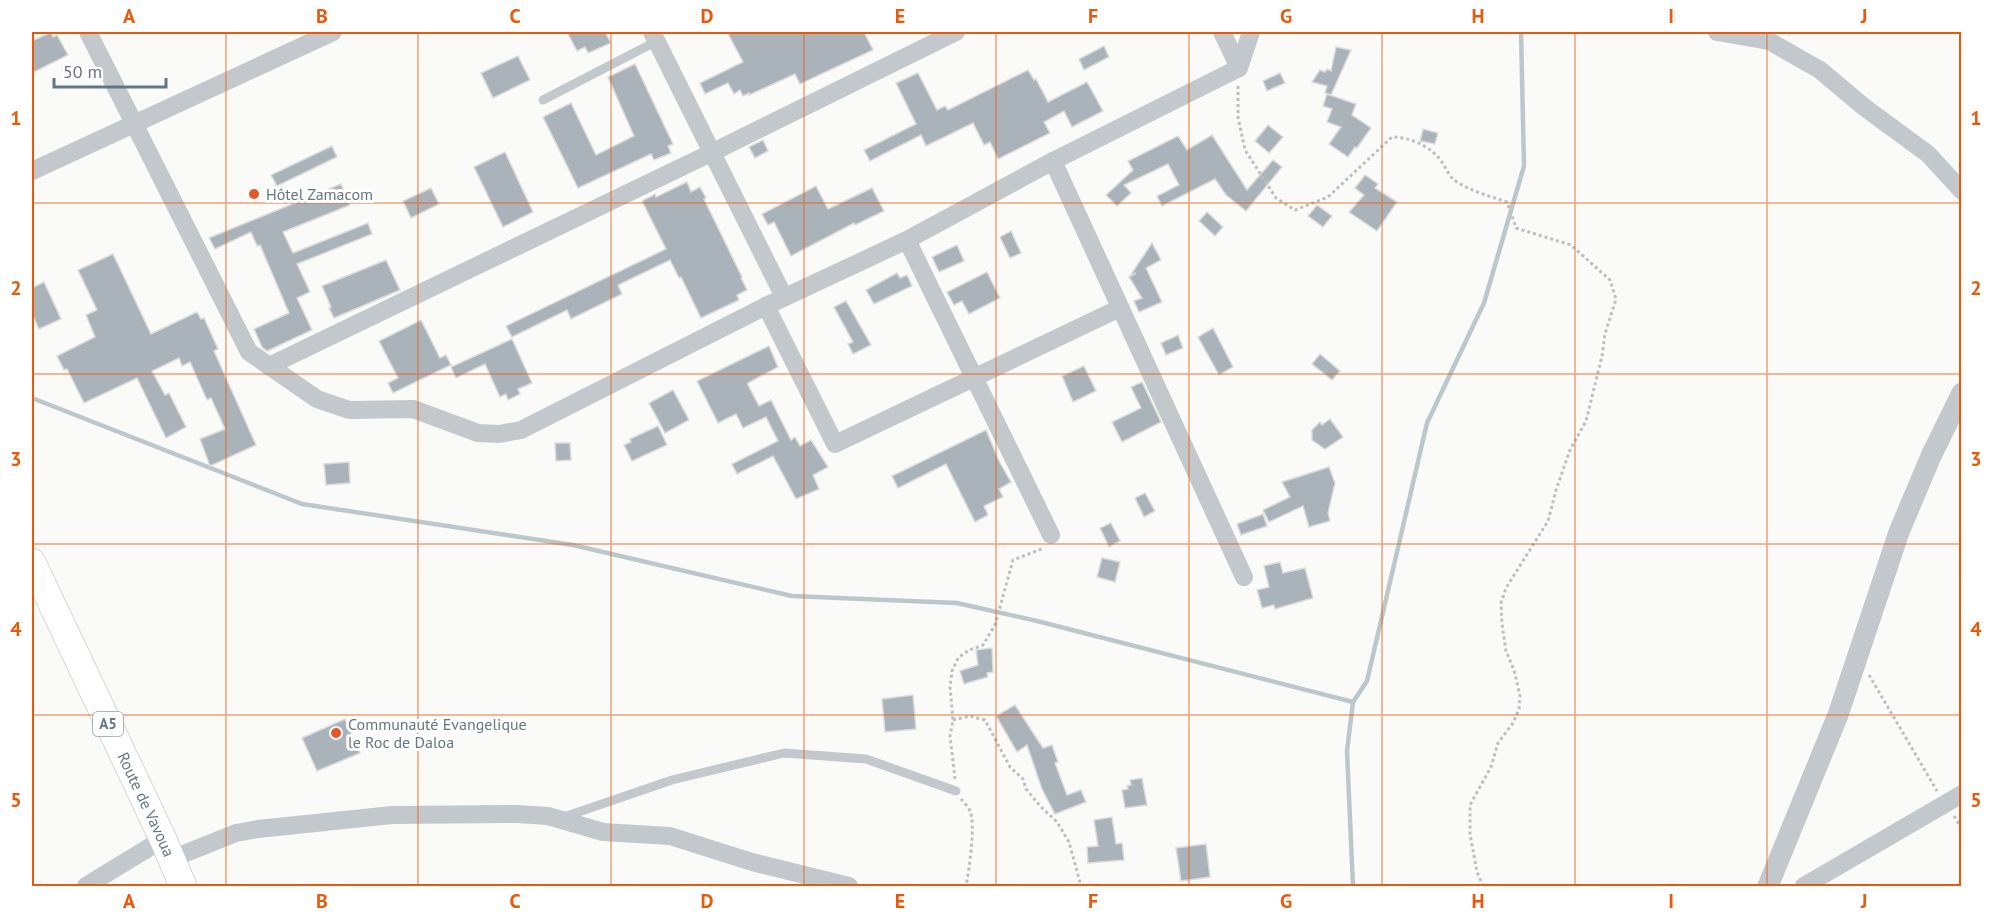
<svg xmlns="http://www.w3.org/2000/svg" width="1993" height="918" viewBox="0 0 1993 918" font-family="'PT Sans',sans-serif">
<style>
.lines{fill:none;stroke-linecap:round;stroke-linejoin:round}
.stream{stroke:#bbc7cb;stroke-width:4.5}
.building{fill:#aab3b9;stroke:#dcdcda;stroke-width:1.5}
.primary-casing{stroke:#b5babe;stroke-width:28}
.path{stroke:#bbbfc2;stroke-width:3;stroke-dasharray:3 3;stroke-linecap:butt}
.service{stroke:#c3c8cc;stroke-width:9}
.minor{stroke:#c3c8cc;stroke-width:18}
.tertiary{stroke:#c3c8cc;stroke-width:21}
.primary{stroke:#fff;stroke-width:27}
.grid{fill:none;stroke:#e8590c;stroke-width:1.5;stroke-opacity:0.55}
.poi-dot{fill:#e4572e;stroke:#fff;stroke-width:2}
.labels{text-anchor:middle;stroke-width:6;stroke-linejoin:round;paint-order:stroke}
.shield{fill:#fff;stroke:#939fa8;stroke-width:1.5}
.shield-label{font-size:15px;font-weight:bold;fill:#657683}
.poi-label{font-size:16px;fill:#657683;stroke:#fff;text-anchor:start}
.street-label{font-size:16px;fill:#657683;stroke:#fff}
.neatline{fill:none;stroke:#e8590c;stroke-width:2}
.grid-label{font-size:20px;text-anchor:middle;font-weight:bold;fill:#e8590c}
</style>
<rect width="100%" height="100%" fill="#fafaf8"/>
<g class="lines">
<g class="stream">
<path d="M 32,398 L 302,504 L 573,545 L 792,596 L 957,603 L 1037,621 L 1353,702"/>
<path d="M 1353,886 L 1347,751 L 1353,702 L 1367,681 L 1427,423 L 1484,303 L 1524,166 L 1521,32"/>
</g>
</g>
<g class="building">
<path d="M 51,32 L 53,37 L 57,35 L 68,55 L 32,73 L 32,41 Z"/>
<path d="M 567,32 L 605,32 L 611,43 L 588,53 L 585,47 L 577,51 Z"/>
<path d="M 727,32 L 864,32 L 873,50 L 800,84 L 795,74 L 749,95 L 749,93 L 743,96 L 740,90 L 734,94 L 728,83 L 705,94 L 700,83 L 743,62 Z"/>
<path d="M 1104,46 L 1109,57 L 1084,70 L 1079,59 Z"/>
<path d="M 1336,47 L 1351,50 L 1331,95 L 1325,93 L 1327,86 L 1312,82 L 1320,70 L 1325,72 L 1327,69 L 1331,71 Z"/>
<path d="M 518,56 L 530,80 L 493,98 L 481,73 Z"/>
<path d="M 635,64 L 673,144 L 668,146 L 671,153 L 654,160 L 651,154 L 578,188 L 543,117 L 571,103 L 596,155 L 634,136 L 608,77 Z"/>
<path d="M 1028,70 L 1034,80 L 1036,79 L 1048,102 L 1087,82 L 1103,111 L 1072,127 L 1064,111 L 1044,122 L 1050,133 L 998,159 L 990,142 L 984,145 L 973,123 L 926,146 L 921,135 L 870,161 L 864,150 L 916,124 L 896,83 L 918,73 L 937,110 L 945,106 L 948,110 Z"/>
<path d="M 1280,73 L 1285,83 L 1267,91 L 1263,81 Z"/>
<path d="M 1327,94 L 1356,104 L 1352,115 L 1371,128 L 1357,148 L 1355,147 L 1348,157 L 1329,144 L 1341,127 L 1327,122 L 1332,109 L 1323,106 Z"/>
<path d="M 1268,125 L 1283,137 L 1269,153 L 1255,141 Z"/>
<path d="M 1423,129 L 1438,133 L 1435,144 L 1420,141 Z"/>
<path d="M 1212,135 L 1247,190 L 1273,160 L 1282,167 L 1246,211 L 1226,195 L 1215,179 L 1162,206 L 1157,196 L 1179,185 L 1168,164 L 1124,185 L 1131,193 L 1117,206 L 1106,195 L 1133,170 L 1128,161 L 1178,136 L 1187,150 Z"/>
<path d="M 763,140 L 768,151 L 755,158 L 749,147 Z"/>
<path d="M 332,146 L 337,157 L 277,186 L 271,175 Z"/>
<path d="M 505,152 L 533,212 L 503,227 L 474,167 Z"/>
<path d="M 1365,175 L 1378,184 L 1375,188 L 1397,202 L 1377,231 L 1349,212 L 1364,195 L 1355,188 Z"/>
<path d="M 687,182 L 691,192 L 700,187 L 706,198 L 704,199 L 742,277 L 741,278 L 747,290 L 737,295 L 739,300 L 701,318 L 681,277 L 679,278 L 670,260 L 618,285 L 622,294 L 571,319 L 567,310 L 512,337 L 506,326 L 666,249 L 642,201 L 655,194 L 656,197 Z"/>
<path d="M 341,184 L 350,205 L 283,232 L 293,253 L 368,223 L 372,234 L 297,264 L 310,292 L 297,298 L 312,330 L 267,351 L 262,347 L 254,329 L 289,313 L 260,245 L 257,246 L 251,232 L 215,249 L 209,238 Z"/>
<path d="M 816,186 L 828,209 L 872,188 L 884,211 L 855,225 L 854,223 L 791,256 L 774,222 L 768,225 L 762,214 Z"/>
<path d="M 431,188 L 439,204 L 411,218 L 403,201 Z"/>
<path d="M 1317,205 L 1332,216 L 1323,227 L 1308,216 Z"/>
<path d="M 1207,212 L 1223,227 L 1215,236 L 1199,221 Z"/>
<path d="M 1011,231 L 1021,253 L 1010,258 L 1000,237 Z"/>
<path d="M 1152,243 L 1161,260 L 1146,268 L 1162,302 L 1139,312 L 1134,301 L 1142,298 L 1129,277 L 1136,273 L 1130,276 Z"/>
<path d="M 957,245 L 964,261 L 939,272 L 932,257 Z"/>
<path d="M 113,254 L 151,334 L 197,312 L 201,319 L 204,318 L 218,349 L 214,351 L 256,445 L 210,466 L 200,439 L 225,429 L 211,398 L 207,400 L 190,362 L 182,366 L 179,358 L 152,371 L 165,395 L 169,393 L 186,427 L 166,438 L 137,378 L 84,403 L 67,369 L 64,370 L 57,356 L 95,337 L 86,315 L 97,310 L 78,270 Z"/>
<path d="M 386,260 L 400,290 L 334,318 L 329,308 L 331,307 L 322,286 Z"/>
<path d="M 987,272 L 1000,298 L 969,314 L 962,301 L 954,305 L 947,292 Z"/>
<path d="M 897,273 L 900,278 L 907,275 L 912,286 L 874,304 L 866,290 Z"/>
<path d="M 44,282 L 61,319 L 39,329 L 32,314 L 32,288 Z"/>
<path d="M 846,301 L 871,345 L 853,354 L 848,344 L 853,342 L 834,307 Z"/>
<path d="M 421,320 L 440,358 L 446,355 L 451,365 L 393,393 L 388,383 L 398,378 L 379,341 Z"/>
<path d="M 1213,328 L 1233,367 L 1219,375 L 1198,337 Z"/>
<path d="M 1178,335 L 1183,348 L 1166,355 L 1161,343 Z"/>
<path d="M 512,339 L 532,383 L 518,389 L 520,394 L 508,400 L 506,394 L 500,397 L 485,364 L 456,378 L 451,367 Z"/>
<path d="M 769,346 L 778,367 L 748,383 L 748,385 L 759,406 L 771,400 L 791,440 L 795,437 L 800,446 L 811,440 L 828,467 L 813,475 L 819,489 L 796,499 L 773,456 L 737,474 L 732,464 L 778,441 L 766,417 L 743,428 L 736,414 L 718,423 L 697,381 Z"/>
<path d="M 1320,354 L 1340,371 L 1332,380 L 1312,364 Z"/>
<path d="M 1084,366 L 1096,391 L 1073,402 L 1062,376 Z"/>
<path d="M 1142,382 L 1161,422 L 1122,442 L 1112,422 L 1141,408 L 1131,387 Z"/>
<path d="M 673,390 L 689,420 L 665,433 L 649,403 Z"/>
<path d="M 1330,419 L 1343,437 L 1325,449 L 1312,440 L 1312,430 L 1320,422 L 1322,425 Z"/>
<path d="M 658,426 L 667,445 L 632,461 L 624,445 L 631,442 L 630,439 Z"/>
<path d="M 986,430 L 999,461 L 1011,482 L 999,489 L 1003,497 L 984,506 L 988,515 L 975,522 L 946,464 L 898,488 L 892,476 Z"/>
<path d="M 555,443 L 570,443 L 571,460 L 556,461 Z"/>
<path d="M 349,462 L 350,483 L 326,485 L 324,464 Z"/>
<path d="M 1329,467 L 1335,483 L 1328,513 L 1330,521 L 1309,527 L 1303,506 L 1269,522 L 1263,510 L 1290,497 L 1282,482 Z"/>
<path d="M 1145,493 L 1155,511 L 1144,517 L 1135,498 Z"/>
<path d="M 1263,514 L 1267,526 L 1241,535 L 1237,524 Z"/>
<path d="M 1111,523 L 1120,541 L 1109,547 L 1100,528 Z"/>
<path d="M 1102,558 L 1120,562 L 1115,582 L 1097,577 Z"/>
<path d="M 1280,562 L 1283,573 L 1305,568 L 1313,598 L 1275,609 L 1274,605 L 1262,608 L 1257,590 L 1269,587 L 1264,566 Z"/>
<path d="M 992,648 L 993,672 L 987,673 L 988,677 L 964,684 L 960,671 L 978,665 L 976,650 Z"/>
<path d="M 913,695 L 916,729 L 885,732 L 882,699 Z"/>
<path d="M 1015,705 L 1043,748 L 1052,745 L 1058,762 L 1055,763 L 1067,795 L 1081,790 L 1086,802 L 1055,814 L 1042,789 L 1027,745 L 1017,752 L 996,716 Z"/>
<path d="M 345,719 L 360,753 L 317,771 L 302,738 Z"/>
<path d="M 1142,778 L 1147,805 L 1125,808 L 1122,790 L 1128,789 L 1127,786 L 1131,785 L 1130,780 Z"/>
<path d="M 1112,817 L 1116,844 L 1122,843 L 1124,860 L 1088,863 L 1087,847 L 1098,846 L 1094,820 Z"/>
<path d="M 1206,844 L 1210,877 L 1181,881 L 1176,848 Z"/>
</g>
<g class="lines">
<defs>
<g id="primary">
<path id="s1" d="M 32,562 L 163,839 L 183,886"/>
</g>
</defs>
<use href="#primary" class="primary-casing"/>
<g class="path">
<path d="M 1238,86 L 1238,117 L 1245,150 L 1276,198 L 1295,210 L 1328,197 L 1392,137 C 1409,137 1431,146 1441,161 C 1446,167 1448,175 1454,180 C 1470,191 1489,196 1507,202 L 1516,228 L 1571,245 L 1610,280 L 1616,299 L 1605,334 L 1602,356 L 1586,421 L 1570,450 L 1556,490 L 1548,521 L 1506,588 L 1501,603 L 1502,624 L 1506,651 L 1514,670 L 1520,696 L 1519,709 L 1513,723 L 1498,743 L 1491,767 L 1470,805 L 1470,834 L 1477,872 L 1483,886"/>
<path d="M 1869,675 L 1937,791"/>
<path d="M 953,720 L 970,716 L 985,720 L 1010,767 L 1023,779 L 1026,789 L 1041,807 L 1057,822 L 1069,842 L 1081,886"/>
<path d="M 955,779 L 950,736 L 953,720 L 950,687 L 952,671 L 958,658 L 969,650 L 983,645 L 995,625 L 1013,560 L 1044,548"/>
<path d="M 961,799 C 964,802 968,807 970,811 C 976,825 969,870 966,886"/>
<path d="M 1954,816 L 1962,829"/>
</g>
<g class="service">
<path d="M 543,100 L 657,41"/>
<path d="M 561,818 L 672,780 L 784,753 L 866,759 L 956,791"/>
</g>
<g class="minor">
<path d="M 88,32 L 249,352 L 317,399 L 349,410 L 413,409 L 478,433 L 499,434 L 521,430 L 766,306 L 907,240 L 1053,161 L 1239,68 L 1251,32"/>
<path d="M 652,32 L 784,297"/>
<path d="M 1222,32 L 1239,68"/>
<path d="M 1717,32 L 1769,41 L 1820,70 L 1864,107 L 1928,154 L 1962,191"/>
<path d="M 1053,161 L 1244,577"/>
<path d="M 32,171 L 333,32"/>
<path d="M 907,240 L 1051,535"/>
<path d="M 766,306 L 835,444 L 1120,308"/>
<path d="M 269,366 L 713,152 L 956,32"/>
<path d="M 171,859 L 236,833 L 258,829 L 392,815 L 516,814 L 548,816 L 603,832 L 670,836 L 752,862 L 849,886"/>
<path d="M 86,886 L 163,839"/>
<path d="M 1804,886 L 1962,794"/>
</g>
<path class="tertiary" d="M 1768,886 L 1838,715 L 1899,532 L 1931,456 L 1962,393"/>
<use href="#primary" class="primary"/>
</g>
<path class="grid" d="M 226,32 L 226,886M 418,32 L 418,886M 611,32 L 611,886M 804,32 L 804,886M 996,32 L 996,886M 1189,32 L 1189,886M 1382,32 L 1382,886M 1575,32 L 1575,886M 1767,32 L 1767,886M 32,203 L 1962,203M 32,374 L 1962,374M 32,544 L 1962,544M 32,715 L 1962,715"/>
<g class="poi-dot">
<circle cx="254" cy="194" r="6"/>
<circle cx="336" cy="733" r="6"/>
</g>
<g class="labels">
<rect class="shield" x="93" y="712" width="30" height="24" rx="4.5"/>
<g class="shield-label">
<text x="108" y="729">A5</text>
</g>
<g class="poi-label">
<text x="266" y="200">Hôtel Zamacom</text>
<text x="348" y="730">Communauté Evangelique<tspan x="348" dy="18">le Roc de Daloa</tspan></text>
</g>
<g class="street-label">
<text dy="6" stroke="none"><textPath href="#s1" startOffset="268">Route de Vavoua</textPath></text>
</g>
</g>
<rect width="1993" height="918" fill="none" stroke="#ffffff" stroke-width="66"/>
<path d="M54 78v9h112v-9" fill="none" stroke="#657683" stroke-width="3"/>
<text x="63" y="78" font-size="18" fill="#657683" stroke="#ffffff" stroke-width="4.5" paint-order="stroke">50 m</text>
<rect x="33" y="33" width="1927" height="852" class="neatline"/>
<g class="grid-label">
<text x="129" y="23">A</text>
<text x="322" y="23">B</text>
<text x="515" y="23">C</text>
<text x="707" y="23">D</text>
<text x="900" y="23">E</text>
<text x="1093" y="23">F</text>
<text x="1286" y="23">G</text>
<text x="1478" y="23">H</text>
<text x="1671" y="23">I</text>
<text x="1864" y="23">J</text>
<text x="16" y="125">1</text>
<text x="1976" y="125">1</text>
<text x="16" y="295">2</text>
<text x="1976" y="295">2</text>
<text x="16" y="466">3</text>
<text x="1976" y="466">3</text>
<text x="16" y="636">4</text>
<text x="1976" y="636">4</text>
<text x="16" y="807">5</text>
<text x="1976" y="807">5</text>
<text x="129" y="908">A</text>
<text x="322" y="908">B</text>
<text x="515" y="908">C</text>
<text x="707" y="908">D</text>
<text x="900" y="908">E</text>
<text x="1093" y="908">F</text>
<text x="1286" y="908">G</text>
<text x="1478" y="908">H</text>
<text x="1671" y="908">I</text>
<text x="1864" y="908">J</text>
</g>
</svg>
